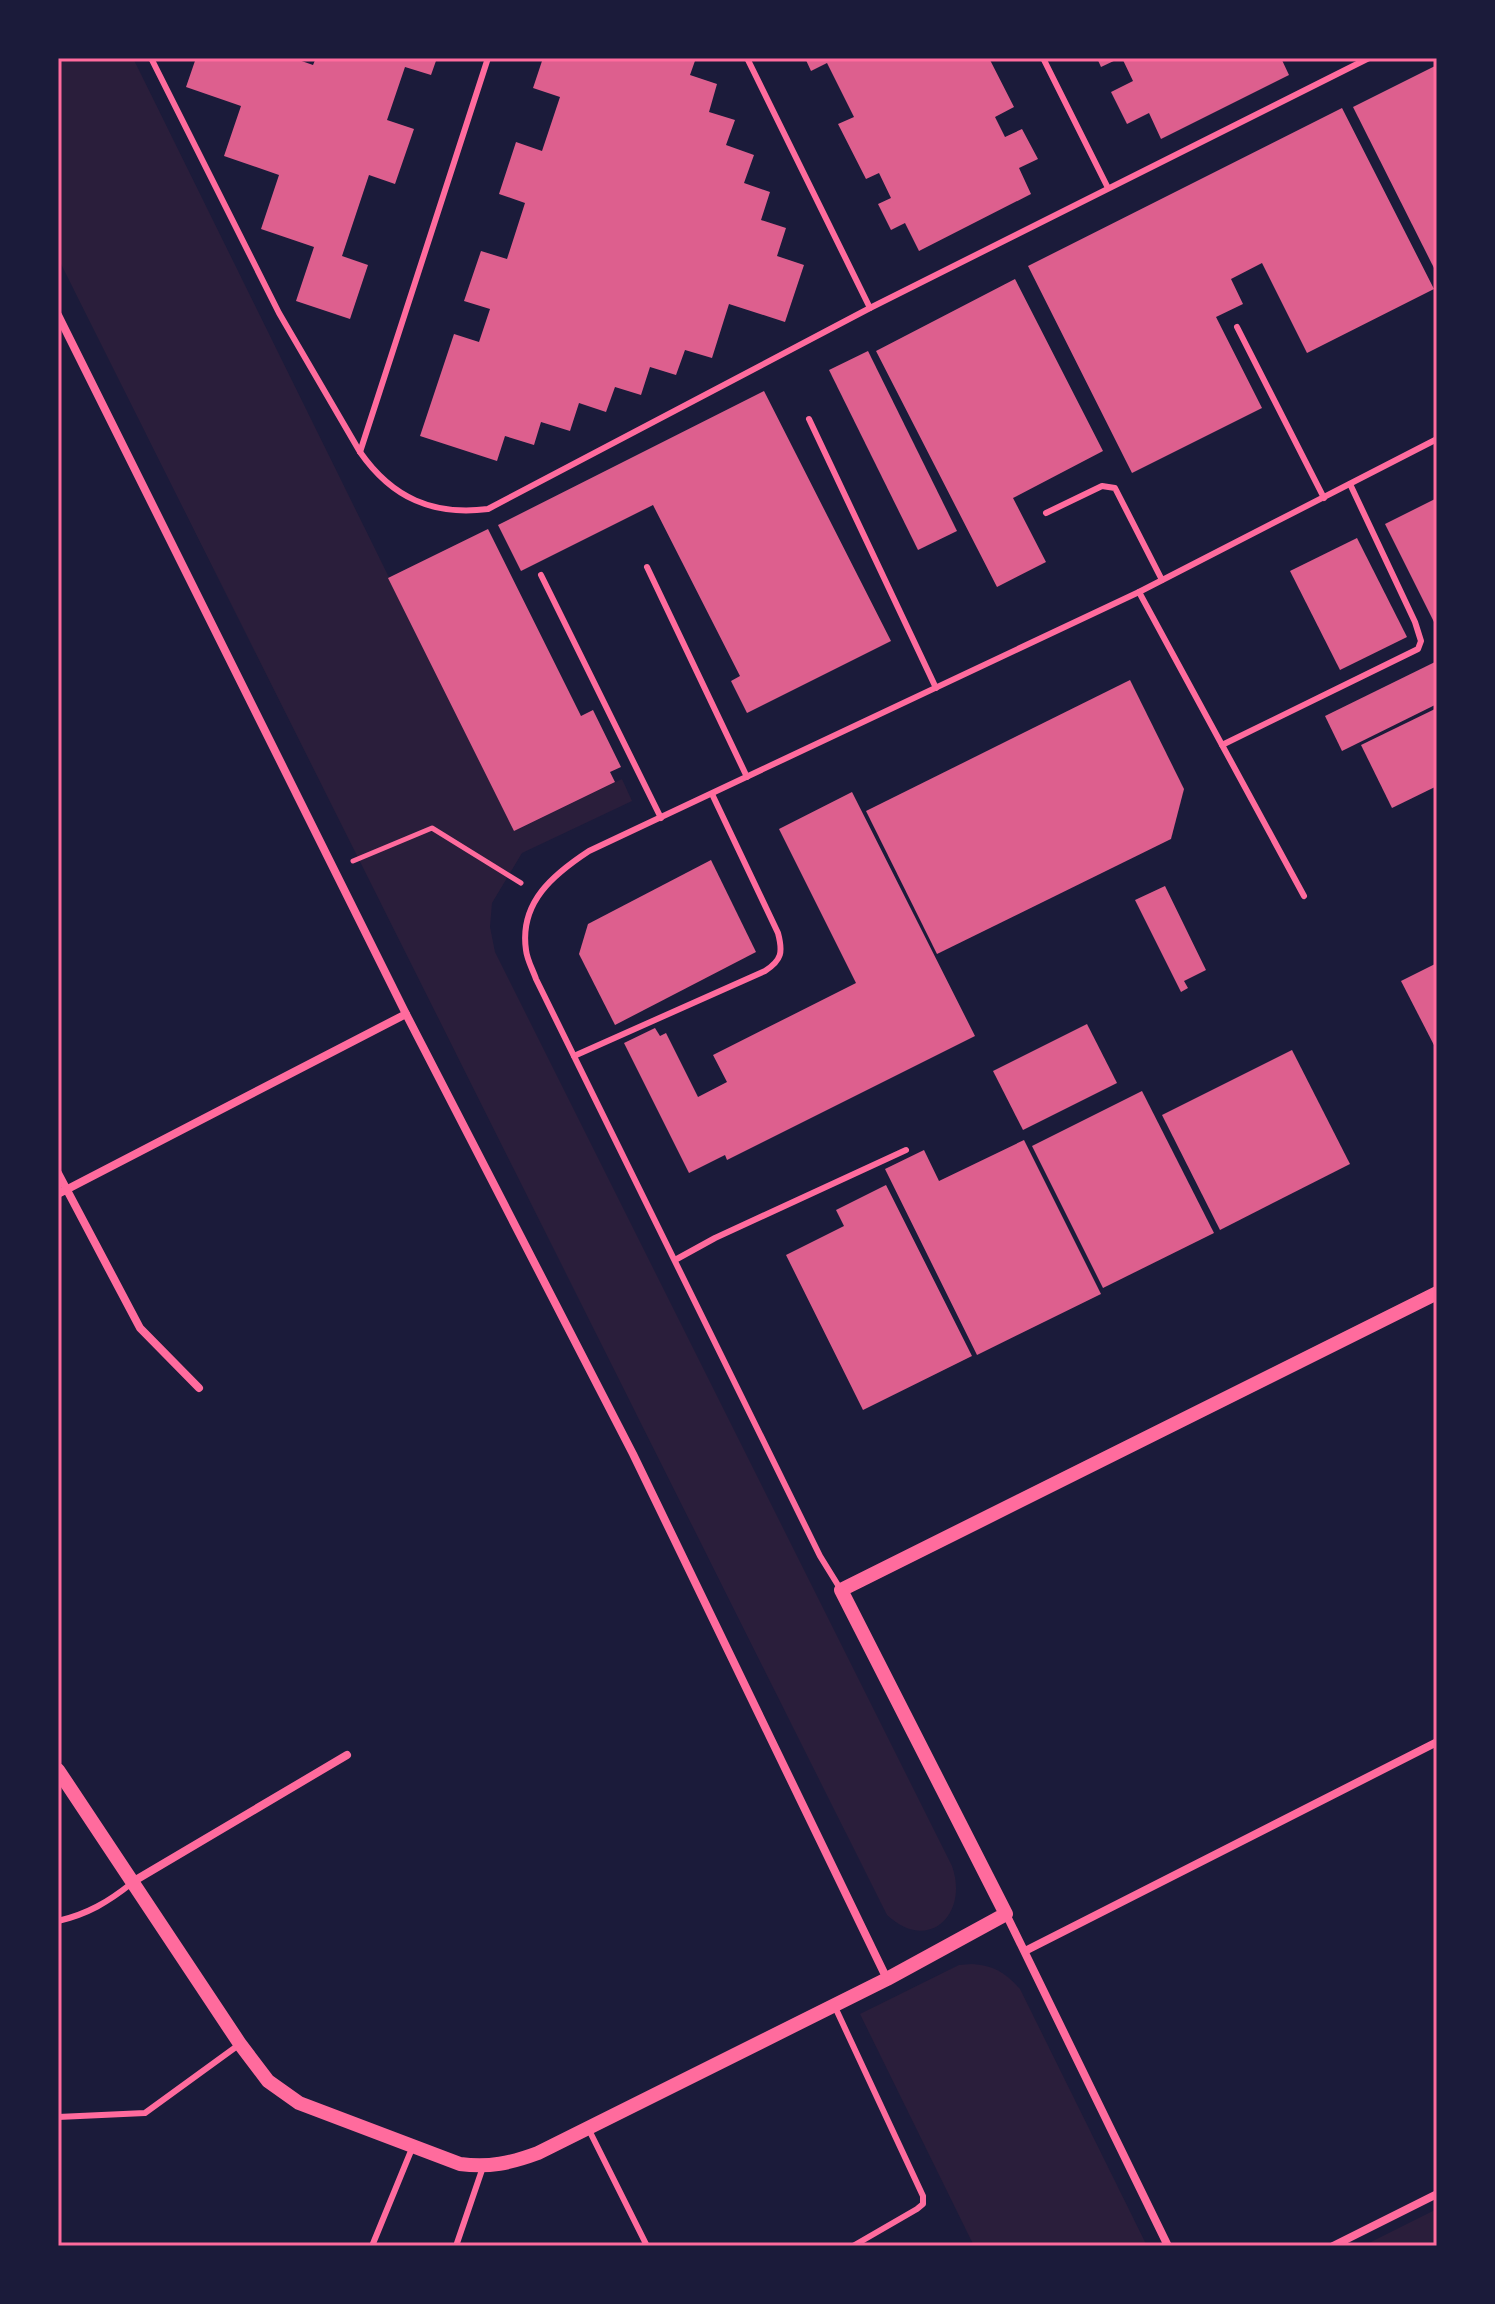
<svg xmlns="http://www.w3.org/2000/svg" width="1495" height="2304" viewBox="0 0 1495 2304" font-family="Overpass,sans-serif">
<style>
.green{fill:#2a1e3b}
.building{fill:#dd5f8e}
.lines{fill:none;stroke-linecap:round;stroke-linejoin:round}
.path{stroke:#ff6b9d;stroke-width:5}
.service{stroke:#ff6b9d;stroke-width:6}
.minor{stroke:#ff6b9d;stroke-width:8}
.tertiary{stroke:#ff6b9d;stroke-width:14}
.neatline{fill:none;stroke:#ff6b9d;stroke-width:3}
</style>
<rect width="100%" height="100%" fill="#1b1b3a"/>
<g class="green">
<path d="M 58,58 L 133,58 L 514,831 L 622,779 L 632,801 L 522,853 L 492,903 L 490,927 L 495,952 L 952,1866 C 969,1914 929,1954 887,1915 L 58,258 Z"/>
<path d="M 972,1964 C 993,1965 1006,1973 1020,1989 L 1147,2246 L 974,2246 L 860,2014 L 959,1965 Z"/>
<path d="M 1437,2209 L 1437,2246 L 1363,2246 Z"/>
</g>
<g class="building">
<path d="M 196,58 L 293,58 L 313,65 L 316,58 L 437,58 L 431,75 L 405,67 L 387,120 L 414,129 L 395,184 L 369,175 L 342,256 L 368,265 L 350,319 L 296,301 L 314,247 L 261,229 L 279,175 L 224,156 L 241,106 L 186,87 Z"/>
<path d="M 543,58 L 696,58 L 690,75 L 717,84 L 709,112 L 735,120 L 726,145 L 754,155 L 744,183 L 770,192 L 761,220 L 786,228 L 777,256 L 804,265 L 785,322 L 729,304 L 712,358 L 685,350 L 676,375 L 650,367 L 641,395 L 615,387 L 606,412 L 579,403 L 570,431 L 541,422 L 534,445 L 505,436 L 497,461 L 420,436 L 454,334 L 479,342 L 490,309 L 464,301 L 481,251 L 507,259 L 525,203 L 499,194 L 516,142 L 542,151 L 560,97 L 533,88 Z"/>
<path d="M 805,58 L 989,58 L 1014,107 L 995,117 L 1005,137 L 1022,129 L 1038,159 L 1019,168 L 1031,194 L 919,251 L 905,223 L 891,230 L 878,204 L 891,198 L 879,173 L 866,179 L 838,124 L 854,117 L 827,63 L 811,71 Z"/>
<path d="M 1097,58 L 1120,58 L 1101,67 Z"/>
<path d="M 1122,58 L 1281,58 L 1289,75 L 1161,139 L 1149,113 L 1127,124 L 1111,92 L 1133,81 Z"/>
<path d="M 1437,65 L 1437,274 L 1353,107 Z"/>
<path d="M 1342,108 L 1434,289 L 1307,353 L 1262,263 L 1231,279 L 1243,304 L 1216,317 L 1262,408 L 1132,473 L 1028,266 Z"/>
<path d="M 1015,279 L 1103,451 L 1013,498 L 1046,562 L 997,587 L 876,351 Z"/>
<path d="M 868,351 L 957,531 L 918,550 L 829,370 Z"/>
<path d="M 764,391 L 891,641 L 747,713 L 731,681 L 740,676 L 653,505 L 521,571 L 498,525 Z"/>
<path d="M 1437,498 L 1437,628 L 1385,524 Z"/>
<path d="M 488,529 L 581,716 L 593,710 L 621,767 L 610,772 L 615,782 L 514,831 L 388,578 Z"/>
<path d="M 1357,538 L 1407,637 L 1340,670 L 1290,571 Z"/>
<path d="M 1437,661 L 1437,704 L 1342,751 L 1325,716 Z"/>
<path d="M 1130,680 L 1184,789 L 1171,839 L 937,954 L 866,811 Z"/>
<path d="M 1437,708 L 1437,786 L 1392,808 L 1361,745 Z"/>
<path d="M 852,792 L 975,1036 L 727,1160 L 725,1155 L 689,1173 L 624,1043 L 655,1028 L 660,1036 L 666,1033 L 698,1097 L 727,1082 L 713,1055 L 856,983 L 779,829 Z"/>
<path d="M 711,860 L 756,952 L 615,1025 L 579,954 L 588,924 Z"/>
<path d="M 1165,886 L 1206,970 L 1184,981 L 1188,988 L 1181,992 L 1135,900 Z"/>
<path d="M 1437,963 L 1437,1051 L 1401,981 Z"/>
<path d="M 1087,1024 L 1117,1083 L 1023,1130 L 993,1071 Z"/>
<path d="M 1292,1050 L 1350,1164 L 1220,1230 L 1162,1115 Z"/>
<path d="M 1142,1091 L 1214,1233 L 1103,1288 L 1032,1146 Z"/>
<path d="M 1024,1140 L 1101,1294 L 977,1355 L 885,1169 L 924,1150 L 939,1181 Z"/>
<path d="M 886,1185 L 972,1356 L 863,1410 L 786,1255 L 844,1226 L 836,1210 Z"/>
</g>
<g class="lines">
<path class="path" d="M 353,861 L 432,828 L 521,883"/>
<g class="service">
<path d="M 151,58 L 279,313 L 360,452 C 392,498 433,516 488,509 L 870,308 L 1369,58"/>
<path d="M 747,58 L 870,308"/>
<path d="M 1043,58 L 1108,188"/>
<path d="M 1237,327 L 1324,498"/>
<path d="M 809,419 L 936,688"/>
<path d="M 360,452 L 488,58"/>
<path d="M 1046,513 L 1102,486 L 1115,488 L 1162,580"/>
<path d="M 647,567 L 747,777"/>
<path d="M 541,575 L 661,818"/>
<path d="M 1139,592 L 1304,896"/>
<path d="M 1222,745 L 1418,649 L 1421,641 L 1415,622 L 1350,484"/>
<path d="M 574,1056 L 765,971 C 782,960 783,952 778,933 L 712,794"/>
<path d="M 675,1260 L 715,1238 L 906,1150"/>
<path d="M 841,1590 L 820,1556 L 536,979 C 533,970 527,960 526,950 C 519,902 554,874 589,851 L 1139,592 L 1437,439"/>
<path d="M 58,1921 C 88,1914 108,1902 132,1883"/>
<path d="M 835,2007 L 923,2196 L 923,2204 L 917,2209 L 853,2246"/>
<path d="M 58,2117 L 145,2113 L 240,2044"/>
<path d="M 588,2128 L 647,2246"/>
<path d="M 372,2246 L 413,2146"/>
<path d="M 456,2246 L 483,2167"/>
</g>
<g class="minor">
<path d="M 58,315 L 406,1014 L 633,1454 L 887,1979"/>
<path d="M 58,1173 L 140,1328 L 199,1388"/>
<path d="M 58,1194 L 406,1014"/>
<path d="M 134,1881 L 347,1755"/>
<path d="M 1006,1914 L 1168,2246"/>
<path d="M 1025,1951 L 1437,1742"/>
<path d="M 1333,2246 L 1437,2194"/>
</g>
<path class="tertiary" d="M 58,1770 L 240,2044 L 268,2081 L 299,2103 L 460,2164 C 489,2168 511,2163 538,2153 L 887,1979 L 1006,1914 L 841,1590 L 1437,1293"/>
</g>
<rect width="1495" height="2304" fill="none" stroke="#1b1b3a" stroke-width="120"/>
<rect x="60" y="60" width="1375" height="2184" class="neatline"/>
</svg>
